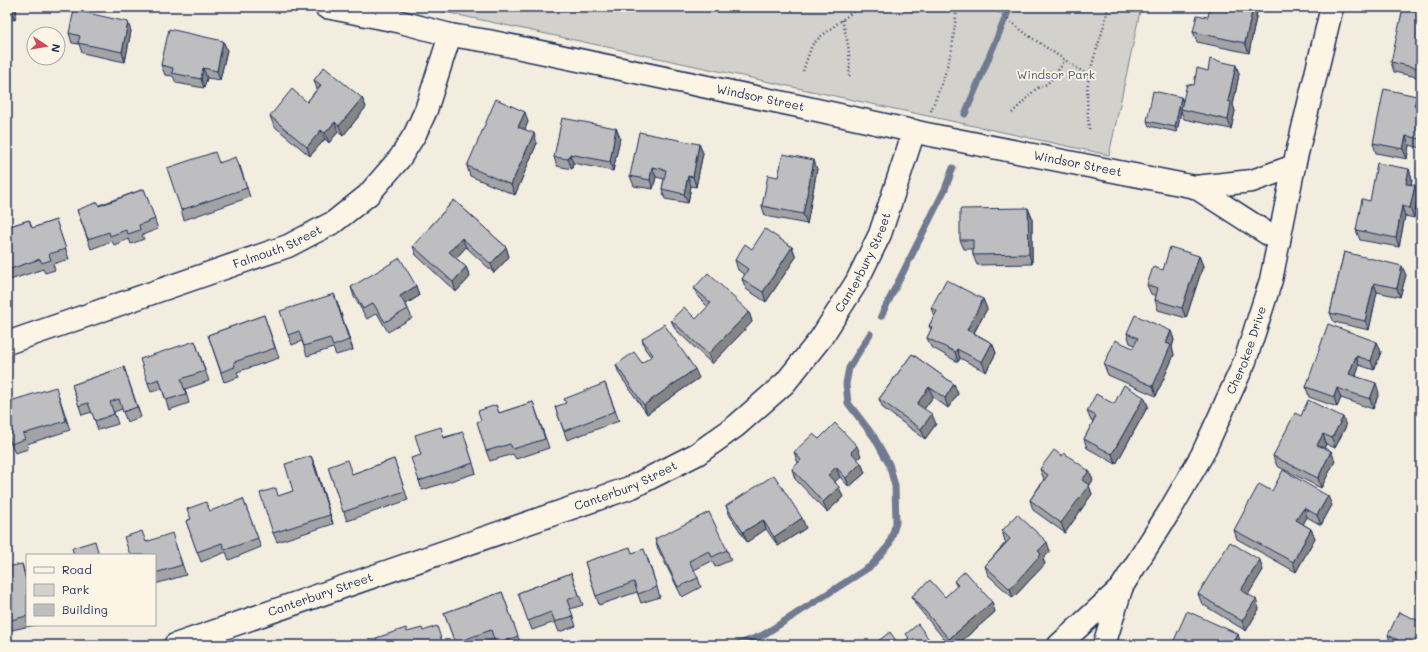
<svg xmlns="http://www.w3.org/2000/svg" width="1428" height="652" viewBox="0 0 1428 652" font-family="Mali,sans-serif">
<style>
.green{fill:#d3d1cc;stroke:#778095}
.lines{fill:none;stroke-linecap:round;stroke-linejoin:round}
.stream{stroke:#707a91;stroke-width:7}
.minor-casing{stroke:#1b2f5e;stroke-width:25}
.path{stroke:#1b2f5e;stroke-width:2.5;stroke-dasharray:1 3;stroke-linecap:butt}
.minor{stroke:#fcf5e5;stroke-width:22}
.wall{fill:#a3a3a5;stroke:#1b2f5e}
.shaded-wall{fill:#858586;stroke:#1b2f5e}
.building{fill:#bebec0;stroke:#1b2f5e}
.labels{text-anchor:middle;stroke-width:3.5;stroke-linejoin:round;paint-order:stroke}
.park-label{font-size:12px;fill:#49587a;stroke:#fcf5e5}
.street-label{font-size:12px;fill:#1b2f5e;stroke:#fcf5e5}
</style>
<rect width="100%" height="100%" fill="#f3ede0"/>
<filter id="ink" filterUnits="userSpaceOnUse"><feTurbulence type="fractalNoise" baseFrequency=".025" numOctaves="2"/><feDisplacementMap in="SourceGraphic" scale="8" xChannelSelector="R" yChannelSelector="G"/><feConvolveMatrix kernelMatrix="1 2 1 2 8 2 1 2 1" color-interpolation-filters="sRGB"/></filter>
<g filter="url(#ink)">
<path class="green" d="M 421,7 L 1141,7 L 1109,155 Z"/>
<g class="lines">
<g class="stream">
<path d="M 965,114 L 1010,7"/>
<path d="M 881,316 L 945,189 L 953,168"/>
<path d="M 737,645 L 763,635 L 871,566 L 889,545 L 896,523 L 895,486 L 889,464 L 874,437 L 848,403 L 846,384 L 849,368 L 870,334"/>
</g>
<defs>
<g id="minor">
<path id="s1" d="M 326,7 L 397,21 L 450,35 L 488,41 L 803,107 L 926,134 L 1195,187 L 1279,241"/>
<path d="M 1195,187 L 1252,181 L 1294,166"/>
<path id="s2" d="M 7,343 L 288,246 L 334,222 L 368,195 L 400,158 L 415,134 L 426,110 L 450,35"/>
<path id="s3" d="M 175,645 L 632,487 L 697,454 L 736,426 L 785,383 L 821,338 L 856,283 L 880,234 L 914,131"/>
<path id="s4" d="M 1059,645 L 1121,588 L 1169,512 L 1202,455 L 1245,361 L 1271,280 L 1294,166 L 1332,7"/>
<path d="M 1104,645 L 1121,589"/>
</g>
</defs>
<use href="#minor" class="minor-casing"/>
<g class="path">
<path d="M 992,7 L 1029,36 L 1089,76"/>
<path d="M 842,20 C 848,40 851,58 849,79"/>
<path d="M 803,71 L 812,45 L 820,37 L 859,7"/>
<path d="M 931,111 L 944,77 L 952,49 L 957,7"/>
<path d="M 1012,113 L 1037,88 L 1047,84 L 1054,77 L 1065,60"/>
<path d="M 1089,129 C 1088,114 1086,98 1088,83 C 1092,57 1104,33 1108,7"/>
</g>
<use href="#minor" class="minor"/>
</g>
<g class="wall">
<path d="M 7,7 L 17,7 L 15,20 L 7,18 Z"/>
<path d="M 1258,7 L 1249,53 L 1197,42 L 1193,32 Z"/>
<path d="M 1421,12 L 1421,78 L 1394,72 L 1391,62 Z"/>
<path d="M 131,31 L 125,62 L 82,53 L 79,44 L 72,43 L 69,33 Z"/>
<path d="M 223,41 L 227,50 L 220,80 L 207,78 L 204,88 L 176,83 L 173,76 L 165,75 L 161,65 Z"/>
<path d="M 1236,65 L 1239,74 L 1233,105 L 1235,111 L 1231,129 L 1184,119 L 1181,111 L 1177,132 L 1149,126 L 1147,121 L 1181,97 L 1183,101 L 1194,85 L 1208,71 Z"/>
<path d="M 314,80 L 362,98 L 366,107 L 343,136 L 338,132 L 329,143 L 325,139 L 310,156 L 274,126 L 270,116 L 307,102 L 317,89 Z"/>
<path d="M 1417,96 L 1420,105 L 1420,107 L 1421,108 L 1421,148 L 1409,145 L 1407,159 L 1376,153 L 1373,143 Z"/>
<path d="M 528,122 L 525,129 L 537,143 L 515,195 L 470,176 L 467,166 Z"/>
<path d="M 616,128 L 620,138 L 613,171 L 573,163 L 572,169 L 557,166 L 554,157 Z"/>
<path d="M 699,144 L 703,153 L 696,187 L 691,186 L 688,203 L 665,199 L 662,189 L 664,179 L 656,177 L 653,189 L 634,186 L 630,176 Z"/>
<path d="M 219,162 L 240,166 L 250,197 L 184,220 L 181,210 Z"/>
<path d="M 817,169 L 807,224 L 765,216 L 762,206 L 778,177 Z"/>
<path d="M 1409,169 L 1412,179 L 1411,185 L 1418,195 L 1414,218 L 1405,216 L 1399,247 L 1360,240 L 1356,230 L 1370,201 Z"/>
<path d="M 144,189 L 158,229 L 142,235 L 144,239 L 131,244 L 129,239 L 114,245 L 112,241 L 91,249 L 77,210 L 99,205 Z"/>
<path d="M 454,200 L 506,247 L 509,257 L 494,273 L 466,247 L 456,258 L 466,267 L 470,277 L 456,292 L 416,255 L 413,246 Z"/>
<path d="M 1028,208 L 1032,218 L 1032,264 L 977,265 L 973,255 L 973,249 L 964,249 L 960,240 Z"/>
<path d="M 29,220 L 32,228 L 56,220 L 69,259 L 53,264 L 55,270 L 45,273 L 43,269 L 7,281 L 7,227 Z"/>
<path d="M 792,247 L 796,257 L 766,302 L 746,289 L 742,279 L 745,275 L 738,270 L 735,260 L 752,249 Z"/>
<path d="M 1344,252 L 1406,275 L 1400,297 L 1377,292 L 1369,330 L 1334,322 L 1330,313 Z"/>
<path d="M 1199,256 L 1203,266 L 1186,318 L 1158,310 L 1155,300 L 1156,296 L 1151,294 L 1147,285 L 1163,270 Z"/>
<path d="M 416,286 L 419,296 L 406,304 L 408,309 L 412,318 L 388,332 L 377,313 L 367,319 L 354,297 L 351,287 Z"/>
<path d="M 694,288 L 749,312 L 752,322 L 712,364 L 675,329 L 671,320 L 696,319 L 708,307 L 698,297 Z"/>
<path d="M 334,294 L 353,350 L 336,355 L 333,348 L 307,356 L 302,341 L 292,345 L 288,335 Z"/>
<path d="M 983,299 L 987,309 L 974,333 L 992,343 L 996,353 L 986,372 L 960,358 L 958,362 L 931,347 L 927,338 L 931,330 L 929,326 L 934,316 L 931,308 Z"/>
<path d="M 264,315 L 279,358 L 237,372 L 239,377 L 224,382 L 208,335 Z"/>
<path d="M 1171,331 L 1174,340 L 1172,347 L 1174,355 L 1156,396 L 1108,375 L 1104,365 L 1133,348 L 1135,345 L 1130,343 L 1127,333 Z"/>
<path d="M 642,339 L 699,378 L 647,414 L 619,374 L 616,365 L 642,363 L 651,357 L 645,349 Z"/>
<path d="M 195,341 L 209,381 L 185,389 L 189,403 L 169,410 L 162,389 L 151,392 L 148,383 Z"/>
<path d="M 1377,342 L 1381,352 L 1374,370 L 1359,365 L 1356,376 L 1379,393 L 1373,409 L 1341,398 L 1337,407 L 1309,397 L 1306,387 Z"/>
<path d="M 912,354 L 954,384 L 958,394 L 948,408 L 933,397 L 924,409 L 936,424 L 925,439 L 883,408 L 879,399 Z"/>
<path d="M 124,367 L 141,417 L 127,422 L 122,409 L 114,412 L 118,424 L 98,430 L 92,412 L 82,415 L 72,385 Z"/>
<path d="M 605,383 L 619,421 L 567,440 L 555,407 L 566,404 Z"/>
<path d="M 59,396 L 70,430 L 27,444 L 28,449 L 15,453 L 11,444 Z"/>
<path d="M 1144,397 L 1148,406 L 1116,464 L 1087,448 L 1084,439 L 1093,422 L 1091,421 L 1087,411 L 1114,404 Z"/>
<path d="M 533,402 L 549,448 L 516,459 L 513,454 L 490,461 L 486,451 L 481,420 L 496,405 L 499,413 Z"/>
<path d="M 1301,416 L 1346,426 L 1335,448 L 1326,444 L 1324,448 L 1331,451 L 1335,461 L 1321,488 L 1277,466 L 1273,456 Z"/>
<path d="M 463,432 L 476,473 L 422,490 L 419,481 L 421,455 L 445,437 Z"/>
<path d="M 819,439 L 861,456 L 857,459 L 861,463 L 865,473 L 849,487 L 840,477 L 835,482 L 843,497 L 827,512 L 795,479 L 792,469 L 798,463 L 794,452 Z"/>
<path d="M 394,459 L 408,500 L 347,521 L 328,467 L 352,474 Z"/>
<path d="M 315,465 L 333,524 L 277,542 L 273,533 L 279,496 L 293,491 Z"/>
<path d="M 1040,469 L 1093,480 L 1089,486 L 1092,494 L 1065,533 L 1033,510 L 1030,500 L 1044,479 Z"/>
<path d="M 1272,491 L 1332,505 L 1321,525 L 1307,517 L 1303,524 L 1311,529 L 1315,538 L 1296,572 L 1237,539 L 1234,530 Z"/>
<path d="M 243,499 L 261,547 L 229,560 L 226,552 L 201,562 L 186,521 Z"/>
<path d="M 726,506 L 806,528 L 778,546 L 766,529 L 747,542 L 730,516 Z"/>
<path d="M 1002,531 L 1050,551 L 1043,559 L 1045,564 L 1013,598 L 988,575 L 985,566 L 1006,542 L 1005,541 Z"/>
<path d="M 655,539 L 727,550 L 731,560 L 715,567 L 712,561 L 694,570 L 698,578 L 701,587 L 682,597 L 658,549 Z"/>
<path d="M 146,542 L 175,543 L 186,575 L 155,584 L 155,555 L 130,555 Z"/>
<path d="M 632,553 L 648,559 L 660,597 L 641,603 L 637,592 L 599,605 L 585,562 Z"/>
<path d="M 1421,565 L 1421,584 L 1420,584 L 1416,574 Z"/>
<path d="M 7,567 L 25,573 L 27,581 L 27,625 L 35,625 L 7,631 Z"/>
<path d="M 1263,570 L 1248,594 L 1259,609 L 1246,631 L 1202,604 L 1198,594 Z"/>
<path d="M 571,573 L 583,605 L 570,609 L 576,626 L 559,632 L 555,622 L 532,630 L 518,593 Z"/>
<path d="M 954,581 L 992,602 L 995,612 L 957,645 L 949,645 L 916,605 L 912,596 L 945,597 L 957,587 Z"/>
<path d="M 1421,589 L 1421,609 L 1420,609 L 1416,599 Z"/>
<path d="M 502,592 L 521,645 L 496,645 L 495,639 L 479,645 L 456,645 L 444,613 Z"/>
<path d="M 1388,635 L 1421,645 L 1391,645 Z"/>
</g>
<g class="shaded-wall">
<path d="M 12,7 L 17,7 L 15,20 L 11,10 Z"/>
<path d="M 1253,7 L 1258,7 L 1249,53 L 1245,43 Z"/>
<path d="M 128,22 L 131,31 L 125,62 L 122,52 Z"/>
<path d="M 223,41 L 227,50 L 220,80 L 217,71 Z"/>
<path d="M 1236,65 L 1239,74 L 1233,105 L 1235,111 L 1231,129 L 1228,120 L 1228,101 Z"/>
<path d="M 203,68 L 207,78 L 204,88 L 201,79 Z"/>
<path d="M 1417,96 L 1420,105 L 1418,116 L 1414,106 Z"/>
<path d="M 1181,97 L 1183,102 L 1181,109 L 1181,111 L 1177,132 L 1175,127 Z"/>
<path d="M 362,98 L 366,107 L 343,136 L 339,126 Z"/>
<path d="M 525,112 L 528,122 L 522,136 L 518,127 Z"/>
<path d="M 335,122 L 338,132 L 329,143 L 325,133 Z"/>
<path d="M 616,128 L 620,138 L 613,171 L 610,162 Z"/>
<path d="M 321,130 L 325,139 L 310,156 L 307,147 Z"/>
<path d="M 534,133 L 537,143 L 515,195 L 511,185 Z"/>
<path d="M 1406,136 L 1409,145 L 1407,159 L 1403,149 Z"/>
<path d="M 699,144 L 703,153 L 696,187 L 693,177 Z"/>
<path d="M 570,154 L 573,163 L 572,169 L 568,159 Z"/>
<path d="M 814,160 L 817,169 L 807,224 L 803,214 Z"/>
<path d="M 652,167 L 656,177 L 653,189 L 650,180 Z"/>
<path d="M 1409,169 L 1412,179 L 1409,193 L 1406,184 Z"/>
<path d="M 688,176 L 691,186 L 688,203 L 684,194 Z"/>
<path d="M 1415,185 L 1418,195 L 1414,218 L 1410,208 Z"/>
<path d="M 1402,206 L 1405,216 L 1399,247 L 1396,238 Z"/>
<path d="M 1028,208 L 1032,218 L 1032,264 L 1029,254 Z"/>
<path d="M 462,238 L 466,247 L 453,262 L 449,252 Z"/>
<path d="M 506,247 L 509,257 L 494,273 L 491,264 Z"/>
<path d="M 792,247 L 796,257 L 766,302 L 763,292 Z"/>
<path d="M 1199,256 L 1203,266 L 1186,318 L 1182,308 Z"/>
<path d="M 1402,266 L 1406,275 L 1400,297 L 1397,288 Z"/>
<path d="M 466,267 L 470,277 L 456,292 L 453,282 Z"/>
<path d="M 1374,283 L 1377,292 L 1369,330 L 1365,321 Z"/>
<path d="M 416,286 L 419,296 L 404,305 L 400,296 Z"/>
<path d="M 334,294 L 338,304 L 353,350 L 349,340 Z"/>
<path d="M 983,299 L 987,309 L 970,339 L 967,330 Z"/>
<path d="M 749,312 L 752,322 L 712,364 L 708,354 Z"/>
<path d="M 1171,331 L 1174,340 L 1172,347 L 1174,355 L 1156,396 L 1153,386 L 1166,343 Z"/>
<path d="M 1377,342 L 1381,352 L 1374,370 L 1371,361 Z"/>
<path d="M 992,343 L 996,353 L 986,372 L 982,362 Z"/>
<path d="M 957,349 L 960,358 L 958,362 L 955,352 Z"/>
<path d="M 1356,356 L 1359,365 L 1353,384 L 1349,374 Z"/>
<path d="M 695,369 L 699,378 L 647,414 L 644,405 Z"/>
<path d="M 1376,383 L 1379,393 L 1373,409 L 1370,399 Z"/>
<path d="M 954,384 L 958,394 L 948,408 L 945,398 Z"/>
<path d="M 929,387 L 933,397 L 921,413 L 917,404 Z"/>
<path d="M 1337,388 L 1341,398 L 1337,407 L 1334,397 Z"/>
<path d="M 1144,397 L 1148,406 L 1116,464 L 1112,454 Z"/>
<path d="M 932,414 L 936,424 L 925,439 L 921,429 Z"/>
<path d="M 1343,417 L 1346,426 L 1335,448 L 1332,438 Z"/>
<path d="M 1323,434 L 1326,444 L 1321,454 L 1317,445 Z"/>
<path d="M 857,446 L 861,456 L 854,462 L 851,452 Z"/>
<path d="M 1331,451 L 1335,461 L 1321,488 L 1318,478 Z"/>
<path d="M 311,456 L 315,465 L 333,524 L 330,515 Z"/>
<path d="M 861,463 L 865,473 L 849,487 L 846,478 Z"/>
<path d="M 836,467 L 840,477 L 832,485 L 828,475 Z"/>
<path d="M 1089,471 L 1093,480 L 1089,486 L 1092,494 L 1065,533 L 1061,523 L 1082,480 Z"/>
<path d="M 839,487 L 843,497 L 827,512 L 823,502 Z"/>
<path d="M 1328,496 L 1332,505 L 1321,525 L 1317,515 Z"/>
<path d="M 1304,508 L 1307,517 L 1300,530 L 1296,520 Z"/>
<path d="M 802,518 L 806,528 L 778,546 L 774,537 Z"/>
<path d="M 763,520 L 766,529 L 747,542 L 743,532 Z"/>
<path d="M 1311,529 L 1315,538 L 1296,572 L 1293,562 Z"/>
<path d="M 1047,542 L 1050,551 L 1043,559 L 1045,564 L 1013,598 L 1010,589 L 1038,551 Z"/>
<path d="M 1260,560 L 1263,570 L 1245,600 L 1241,590 Z"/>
<path d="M 22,564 L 25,573 L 27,581 L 27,585 Z"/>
<path d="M 1256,599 L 1259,609 L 1246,631 L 1242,621 Z"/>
<path d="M 992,602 L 995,612 L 957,645 L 951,645 L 949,639 Z"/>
<path d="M 1238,634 L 1241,644 L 1241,645 L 1233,645 Z"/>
</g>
<g class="building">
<path d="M 7,7 L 12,7 L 11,10 L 7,9 Z"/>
<path d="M 1210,7 L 1253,7 L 1245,43 L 1193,32 L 1197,15 L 1208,17 Z"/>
<path d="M 1403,8 L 1421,12 L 1421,69 L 1391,62 Z"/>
<path d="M 74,10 L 128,22 L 122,52 L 78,43 L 80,36 L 69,33 Z"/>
<path d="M 169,29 L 223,41 L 217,71 L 203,68 L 201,79 L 172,73 L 173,68 L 161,65 Z"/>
<path d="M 1210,59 L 1236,65 L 1228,101 L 1231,102 L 1228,120 L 1181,109 L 1187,84 L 1194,85 L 1197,68 L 1208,71 Z"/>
<path d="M 324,67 L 362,98 L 339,126 L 335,122 L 325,133 L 321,130 L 307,147 L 270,116 L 292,89 L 307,102 L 321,85 L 314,80 Z"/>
<path d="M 1384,89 L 1417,96 L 1414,106 L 1421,108 L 1421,139 L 1406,136 L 1403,149 L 1373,143 Z"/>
<path d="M 1153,91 L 1181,97 L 1175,127 L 1147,121 Z"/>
<path d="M 496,99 L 525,112 L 518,127 L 534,133 L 511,185 L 467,166 Z"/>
<path d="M 562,118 L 616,128 L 610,162 L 570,154 L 568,159 L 554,157 Z"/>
<path d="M 639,132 L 699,144 L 693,177 L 688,176 L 684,194 L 662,189 L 666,170 L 652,167 L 650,180 L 630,176 Z"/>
<path d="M 215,152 L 219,163 L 236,157 L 247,188 L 181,210 L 167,168 Z"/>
<path d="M 783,154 L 814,160 L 803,214 L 762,206 L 768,175 L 778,177 Z"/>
<path d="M 1377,163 L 1409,169 L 1406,184 L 1415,185 L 1410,208 L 1402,206 L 1396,238 L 1356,230 L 1362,199 L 1370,201 Z"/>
<path d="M 144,189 L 155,219 L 139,225 L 140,230 L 128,234 L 126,230 L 110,236 L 109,232 L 88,239 L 77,210 L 98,202 L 99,206 Z"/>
<path d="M 454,200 L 506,247 L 491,264 L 462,238 L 449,252 L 466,267 L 453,282 L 413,246 Z"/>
<path d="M 1028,208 L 1029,254 L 973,255 L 973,240 L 960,240 L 960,209 Z"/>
<path d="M 29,220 L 32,228 L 56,220 L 66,249 L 49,254 L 51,260 L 42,263 L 40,259 L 7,270 L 7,227 Z"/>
<path d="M 765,229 L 792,247 L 763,292 L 742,279 L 748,269 L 735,260 L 745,244 L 752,249 Z"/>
<path d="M 1170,247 L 1199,256 L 1182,308 L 1155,300 L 1158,288 L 1147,285 L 1153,267 L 1163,270 Z"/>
<path d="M 1344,252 L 1402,266 L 1397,288 L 1374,283 L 1365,321 L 1330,313 Z"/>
<path d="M 400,258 L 416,286 L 400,296 L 408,309 L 385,322 L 373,303 L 363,309 L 351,287 Z"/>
<path d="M 708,273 L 749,312 L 708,354 L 671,320 L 684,307 L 696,319 L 711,303 L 694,288 Z"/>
<path d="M 946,280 L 983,299 L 967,330 L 992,343 L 982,362 L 957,349 L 955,352 L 927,338 L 932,327 L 929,326 L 937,311 L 931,308 Z"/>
<path d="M 334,294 L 349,340 L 333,346 L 330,338 L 304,346 L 299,331 L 288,335 L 280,311 Z"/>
<path d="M 264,315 L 275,348 L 234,362 L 235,367 L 221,372 L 208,335 Z"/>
<path d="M 1135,315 L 1171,331 L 1166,343 L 1171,345 L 1153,386 L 1104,365 L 1115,340 L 1133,348 L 1138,338 L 1127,333 Z"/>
<path d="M 664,324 L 695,369 L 644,405 L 616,365 L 634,352 L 642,363 L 653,355 L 642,339 Z"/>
<path d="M 1328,324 L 1377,342 L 1371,361 L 1356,356 L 1349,374 L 1376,383 L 1370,399 L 1337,388 L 1334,397 L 1306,387 Z"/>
<path d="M 195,341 L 205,371 L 181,379 L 186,394 L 166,400 L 159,379 L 148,383 L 140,359 Z"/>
<path d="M 912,354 L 954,384 L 945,398 L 929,387 L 917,404 L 932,414 L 921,429 L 879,399 Z"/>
<path d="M 124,367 L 137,407 L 123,412 L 119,399 L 110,402 L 114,414 L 95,421 L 88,403 L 79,406 L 72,385 Z"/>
<path d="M 605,383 L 615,411 L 564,431 L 555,407 L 566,403 L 564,399 Z"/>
<path d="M 1124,385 L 1144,397 L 1112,454 L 1084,439 L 1096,416 L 1087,411 L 1096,394 L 1114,404 Z"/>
<path d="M 56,387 L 66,421 L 23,434 L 25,439 L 11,444 L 7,430 L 7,402 Z"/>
<path d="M 1308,400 L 1343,417 L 1332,438 L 1323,434 L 1317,445 L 1331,451 L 1318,478 L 1273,456 L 1295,413 L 1301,416 Z"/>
<path d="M 533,402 L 545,439 L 513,449 L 510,444 L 486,451 L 477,422 L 481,420 L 478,411 L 496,405 L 499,413 Z"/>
<path d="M 835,423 L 857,446 L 851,452 L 861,463 L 846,478 L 836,467 L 828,475 L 839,487 L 823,502 L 792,469 L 801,460 L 794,452 L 813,434 L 819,439 Z"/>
<path d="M 441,427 L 444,438 L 463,432 L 473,463 L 419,481 L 411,458 L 421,455 L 415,435 Z"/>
<path d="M 1054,450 L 1062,456 L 1064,453 L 1089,471 L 1082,480 L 1089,485 L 1061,523 L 1030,500 L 1048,475 L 1040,469 Z"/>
<path d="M 311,456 L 330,515 L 273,533 L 260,493 L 276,488 L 278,496 L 293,491 L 285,464 Z"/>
<path d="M 394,459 L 405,491 L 343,512 L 328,467 L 347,460 L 352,474 Z"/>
<path d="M 1283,470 L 1328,496 L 1317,515 L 1304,508 L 1296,520 L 1311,529 L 1293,562 L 1234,530 L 1259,484 L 1272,491 Z"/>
<path d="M 774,475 L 802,518 L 774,537 L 763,520 L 743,532 L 726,506 Z"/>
<path d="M 243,499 L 258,538 L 225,550 L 222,543 L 197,552 L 186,521 L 191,519 L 187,509 L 206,502 L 210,511 Z"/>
<path d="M 709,512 L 727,550 L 712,557 L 709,551 L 689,561 L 698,578 L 678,587 L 655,539 Z"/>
<path d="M 1017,514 L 1047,542 L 1038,551 L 1041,554 L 1010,589 L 985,566 L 1010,539 L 1002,531 Z"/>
<path d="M 142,531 L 146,542 L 172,533 L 182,565 L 155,573 L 155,555 L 130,555 L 124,537 Z"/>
<path d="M 95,541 L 99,555 L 74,555 L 72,548 Z"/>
<path d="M 1230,542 L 1260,560 L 1241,590 L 1256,599 L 1242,621 L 1198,594 Z"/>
<path d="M 630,547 L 632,553 L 644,549 L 657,587 L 638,594 L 634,582 L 596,596 L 585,562 Z"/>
<path d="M 22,564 L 27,585 L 27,616 L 7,621 L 7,567 Z"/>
<path d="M 1421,565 L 1421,576 L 1416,574 Z"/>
<path d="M 965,571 L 992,602 L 949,639 L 912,596 L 930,580 L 945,597 L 958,585 L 954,581 Z"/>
<path d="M 571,573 L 579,595 L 567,600 L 573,616 L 555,622 L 551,612 L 528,621 L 518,593 Z"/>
<path d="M 1421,589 L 1421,601 L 1416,599 Z"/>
<path d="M 502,592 L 518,636 L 496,645 L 491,630 L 455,643 L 444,613 Z"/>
<path d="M 1187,611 L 1238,634 L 1233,645 L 1210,645 L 1208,644 L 1207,645 L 1172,645 Z"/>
<path d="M 1399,612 L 1421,622 L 1421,645 L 1396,645 L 1398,640 L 1388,635 Z"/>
<path d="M 918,624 L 933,645 L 875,645 L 874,644 L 890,632 L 899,645 L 909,638 L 906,634 Z"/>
<path d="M 437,626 L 443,645 L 378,645 L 376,638 L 406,628 L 407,632 L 422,628 L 423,631 Z"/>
</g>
</g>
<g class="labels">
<g class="park-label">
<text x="1056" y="79">Windsor Park</text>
</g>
<g class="street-label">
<text dy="4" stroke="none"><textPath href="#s1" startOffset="444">Windsor Street</textPath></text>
<text dy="4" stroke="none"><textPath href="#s1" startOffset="768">Windsor Street</textPath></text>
<text dy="4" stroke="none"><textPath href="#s2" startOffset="287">Falmouth Street</textPath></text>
<text dy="4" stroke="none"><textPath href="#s3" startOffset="814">Canterbury Street</textPath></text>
<text dy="4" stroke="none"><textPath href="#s4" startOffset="354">Cherokee Drive</textPath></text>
<text dy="4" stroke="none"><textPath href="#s3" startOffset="478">Canterbury Street</textPath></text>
<text dy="4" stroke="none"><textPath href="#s3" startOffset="154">Canterbury Street</textPath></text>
</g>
</g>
<rect width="1428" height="652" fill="none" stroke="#fcf5e5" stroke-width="24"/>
<rect x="12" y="12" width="1404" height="628" fill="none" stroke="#1b2f5e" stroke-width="1.5" filter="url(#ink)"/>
<rect x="26" y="554" width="130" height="72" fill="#fcf5e5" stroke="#a2a6af"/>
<rect x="34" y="567" width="20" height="6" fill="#fcf5e5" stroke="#a2a6af"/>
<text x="62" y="574" font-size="12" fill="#1b2f5e">Road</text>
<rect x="34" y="584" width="20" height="12" fill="#d3d1cc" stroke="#a2a6af"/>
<text x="62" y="594" font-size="12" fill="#1b2f5e">Park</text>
<rect x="34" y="604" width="20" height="12" fill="#bebec0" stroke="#a2a6af"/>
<text x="62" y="614" font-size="12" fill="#1b2f5e">Building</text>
<g transform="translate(46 46) rotate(102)"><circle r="19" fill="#fcf5e5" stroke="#a2a6af"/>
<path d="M0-3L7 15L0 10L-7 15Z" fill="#d1495b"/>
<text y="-6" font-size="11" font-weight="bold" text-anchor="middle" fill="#1b2f5e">N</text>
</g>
</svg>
